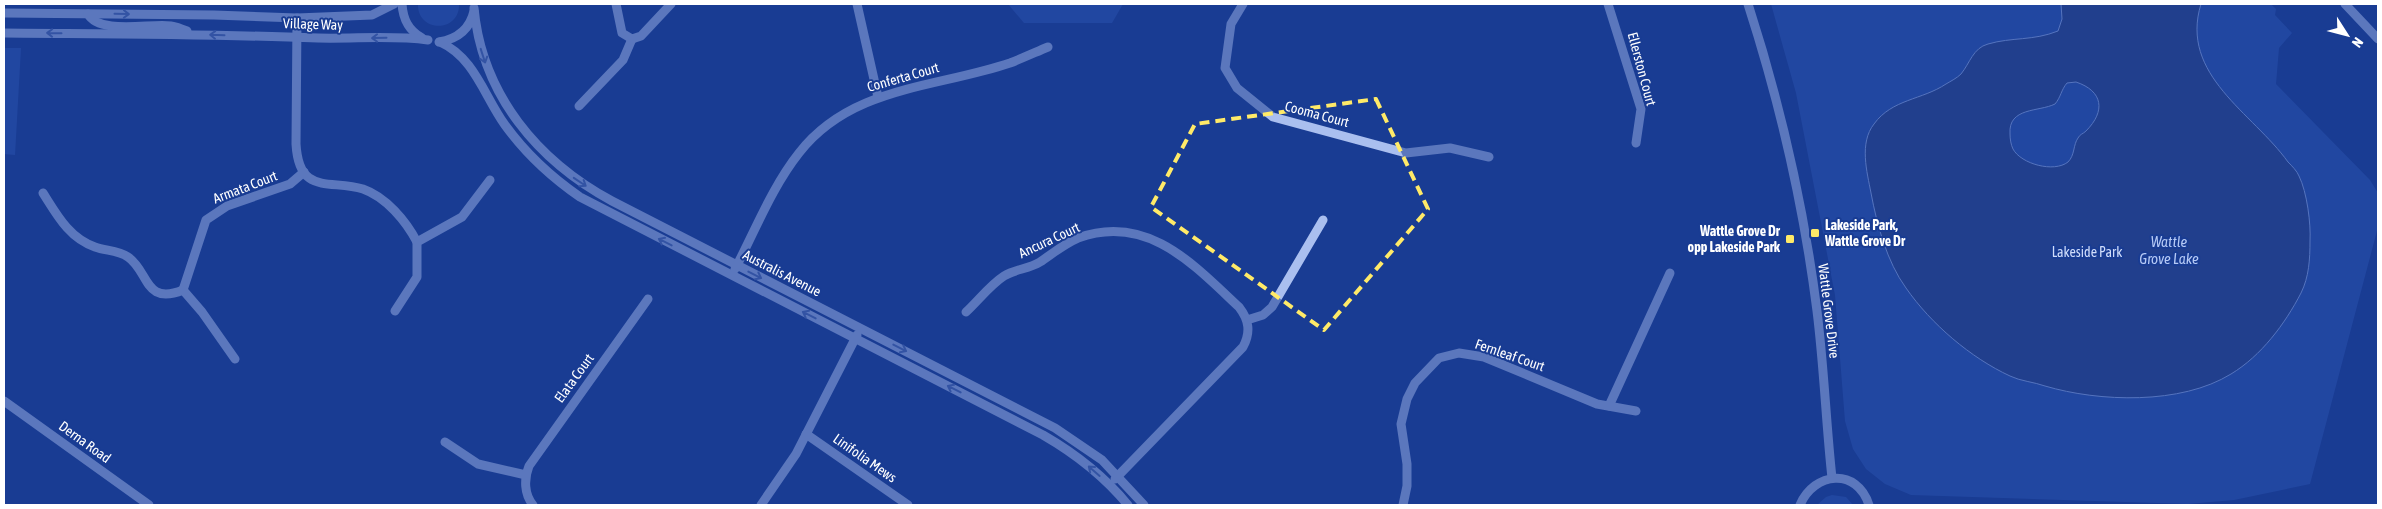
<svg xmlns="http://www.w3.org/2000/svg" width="2382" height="509" viewBox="0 0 2382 509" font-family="'Asap Condensed',sans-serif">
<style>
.green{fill:#2c55b1}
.water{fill:#2b4485;stroke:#9db7f2;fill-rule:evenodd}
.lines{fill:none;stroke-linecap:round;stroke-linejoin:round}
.minor{stroke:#aabfef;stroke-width:9}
.oneway{stroke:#5370b8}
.marked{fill:none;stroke:#ffea68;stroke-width:4;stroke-dasharray:10 6;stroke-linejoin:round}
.poi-dot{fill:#ffea68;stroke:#193c93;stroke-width:2}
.labels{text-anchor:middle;stroke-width:4;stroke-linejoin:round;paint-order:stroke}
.street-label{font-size:14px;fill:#fff;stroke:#193c93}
.poi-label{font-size:14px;font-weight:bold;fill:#fff;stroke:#193c93;text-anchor:start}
.park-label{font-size:14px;fill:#d0ddfb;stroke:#193c93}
.water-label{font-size:15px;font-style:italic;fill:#b6caf6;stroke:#193c93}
</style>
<rect width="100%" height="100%" fill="#193c93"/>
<g class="green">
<path d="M 418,4 L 459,4 C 460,33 417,33 418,4 Z"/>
<path d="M 1008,4 L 1123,4 L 1112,23 L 1024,23 Z"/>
<path d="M 1771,4 L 2271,4 L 2276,9 L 2275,15 L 2292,33 L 2279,48 L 2276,84 L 2370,180 L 2378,193 L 2378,227 L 2310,484 L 2234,500 L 2188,504 L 1911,495 L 1885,484 L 1866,469 L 1853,449 L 1845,421 L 1835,295 L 1796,93 Z"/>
<path d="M 4,48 L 21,48 L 15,155 L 4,154 Z"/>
<path d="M 1832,495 L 1846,497 L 1853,505 L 1817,505 L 1826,497 Z"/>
</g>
<path class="water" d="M 2061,4 L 2201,4 C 2179,75 2253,113 2288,162 C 2292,166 2297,171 2299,176 C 2307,192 2311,224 2310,241 C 2310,259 2309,277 2301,293 C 2285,324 2261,356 2231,374 C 2181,405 2099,402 2045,386 C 2034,382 2020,381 2010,376 C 1971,358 1931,324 1906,288 C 1887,262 1877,225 1871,193 C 1867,172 1859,143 1874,124 C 1892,99 1922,100 1946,84 C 1951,81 1957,78 1961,74 C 1970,63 1973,48 1988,44 C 2012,37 2033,41 2058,31 L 2062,19 ZM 2076,82 C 2103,91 2106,111 2086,131 C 2083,134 2080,134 2078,138 C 2073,145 2075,155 2068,162 C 2054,173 2021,164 2013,149 C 2011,145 2010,139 2010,134 C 2008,107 2039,112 2055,104 C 2061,97 2061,90 2067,83 Z"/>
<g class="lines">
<g class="minor">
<path d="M 402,4 C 403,19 408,30 422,38"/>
<path d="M 616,4 L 622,33 L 632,39 L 641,36 L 671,4"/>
<path d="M 857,4 L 878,97"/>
<path d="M 1243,4 L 1231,24 L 1225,68 L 1237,88 L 1273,117 L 1406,153 L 1450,148 L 1489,157"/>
<path d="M 1608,4 L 1641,109 L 1636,143"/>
<path d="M 1748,4 C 1780,103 1804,208 1817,311 C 1824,367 1826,423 1832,478"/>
<path d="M 2345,4 L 2378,39"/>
<path d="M 474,8 C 482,95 538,161 612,201 L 1055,428 L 1102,460 L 1144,505"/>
<path d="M 4,13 L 214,15 L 297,18 L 372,15 L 394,4"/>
<path d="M 88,14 C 99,35 151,23 171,26 C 177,27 182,29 187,31"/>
<path d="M 297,18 L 296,144 C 299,196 330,179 363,189 C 386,197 406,221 417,242"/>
<path d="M 4,33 C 109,34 213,34 318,38 C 355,39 392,35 428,40"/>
<path d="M 439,42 C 457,39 470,29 474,11"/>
<path d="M 440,42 C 475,58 484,96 505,125 C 526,154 551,177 580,197 L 1043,435 C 1076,454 1104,476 1128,505"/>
<path d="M 579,106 L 623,60 L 632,39"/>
<path d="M 43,193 C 57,215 69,238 95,247 C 106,251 118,250 128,257 C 149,271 144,306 183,290"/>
<path d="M 735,269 C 755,231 772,187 799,153 C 851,86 936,88 1010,63 C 1023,58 1036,52 1048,47"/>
<path d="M 395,311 L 417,277 L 417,242 L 462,217 L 490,180"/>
<path d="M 966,312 C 978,301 990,285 1004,276 C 1015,269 1029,269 1040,262 C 1052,254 1064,244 1078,238 C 1147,213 1193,264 1239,307 C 1249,320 1251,332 1243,347 L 1115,479"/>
<path d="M 1247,320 L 1263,315 L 1272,307 L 1323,220"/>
<path d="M 235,359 L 202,312 L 183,290 L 206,220 L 227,206 L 290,184 L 304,172"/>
<path d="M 4,401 L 149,505"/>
<path d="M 1609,406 L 1670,273"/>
<path d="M 806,434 L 908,505"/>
<path d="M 445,442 L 478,464 L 526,475"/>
<path d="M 533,505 C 524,494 524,479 529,466 L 648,299"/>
<path d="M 761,505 L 796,454 L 857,335"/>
<path d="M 1403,505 L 1407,486 L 1407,464 L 1401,424 L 1407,399 L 1415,383 L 1439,358 L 1459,353 L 1484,357 L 1597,404 L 1636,411"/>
<path d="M 1800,505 C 1814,472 1857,467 1869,505"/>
</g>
</g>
<defs><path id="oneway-shaft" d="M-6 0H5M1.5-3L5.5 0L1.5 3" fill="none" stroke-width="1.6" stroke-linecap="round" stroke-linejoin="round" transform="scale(1.25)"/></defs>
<g class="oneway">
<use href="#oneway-shaft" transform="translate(122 14) rotate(1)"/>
<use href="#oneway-shaft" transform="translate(54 33) rotate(-179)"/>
<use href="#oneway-shaft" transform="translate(217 35) rotate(-178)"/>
<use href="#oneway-shaft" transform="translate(379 38) rotate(179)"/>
<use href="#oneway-shaft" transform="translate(483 56) rotate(72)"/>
<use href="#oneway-shaft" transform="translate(580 182) rotate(34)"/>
<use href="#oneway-shaft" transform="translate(665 242) rotate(-153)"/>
<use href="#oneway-shaft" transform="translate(755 275) rotate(27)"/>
<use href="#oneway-shaft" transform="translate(809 315) rotate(-153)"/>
<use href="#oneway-shaft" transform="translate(900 348) rotate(27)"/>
<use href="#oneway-shaft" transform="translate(954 389) rotate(-153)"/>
<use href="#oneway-shaft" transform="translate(1094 471) rotate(-139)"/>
</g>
<path d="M0 0H2382V509H0ZM 1376,99 L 1428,209 L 1324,330 L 1151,207 L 1195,124 Z" fill="#193c93" fill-opacity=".55" fill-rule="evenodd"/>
<path class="marked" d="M 1376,99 L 1428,209 L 1324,330 L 1151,207 L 1195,124 Z"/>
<g class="poi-dot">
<rect x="1810" y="228" width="10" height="10" rx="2.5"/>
<rect x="1785" y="234" width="10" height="10" rx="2.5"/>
</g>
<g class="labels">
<g class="street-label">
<text transform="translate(313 24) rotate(2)" y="5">Village Way</text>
<text transform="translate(1642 69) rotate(75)" y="5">Ellerston Court</text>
<text transform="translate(903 77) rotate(-16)" y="5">Conferta Court</text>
<text transform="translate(1317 114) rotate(15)" y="5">Cooma Court</text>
<text transform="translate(245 187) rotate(-21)" y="5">Armata Court</text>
<text transform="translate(1049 240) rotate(-25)" y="5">Ancura Court</text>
<text transform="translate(782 273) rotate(27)" y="5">Australis Avenue</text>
<text transform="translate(1829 311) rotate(83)" y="5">Wattle Grove Drive</text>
<text transform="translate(1510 355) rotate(19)" y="5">Fernleaf Court</text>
<text transform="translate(574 378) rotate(-54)" y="5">Elata Court</text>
<text transform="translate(85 442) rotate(36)" y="5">Derna Road</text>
<text transform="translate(865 458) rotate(35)" y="5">Linifolia Mews</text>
</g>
<g class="poi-label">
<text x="1825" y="230">Lakeside Park,<tspan x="1825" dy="16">Wattle Grove Dr</tspan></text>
<text x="1780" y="236" text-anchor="end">Wattle Grove Dr<tspan x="1780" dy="16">opp Lakeside Park</tspan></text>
</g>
<g class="park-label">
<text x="2087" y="257">Lakeside Park</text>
</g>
<g class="water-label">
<text x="2169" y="247">Wattle<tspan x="2169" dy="17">Grove Lake</tspan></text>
</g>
</g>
<rect width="2382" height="509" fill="none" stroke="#ffffff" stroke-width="10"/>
<g transform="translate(2347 35) rotate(126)" stroke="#193c93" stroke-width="4" paint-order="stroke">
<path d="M0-4L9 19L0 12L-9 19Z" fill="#ffffff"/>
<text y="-8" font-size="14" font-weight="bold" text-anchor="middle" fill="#ffffff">N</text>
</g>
</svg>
